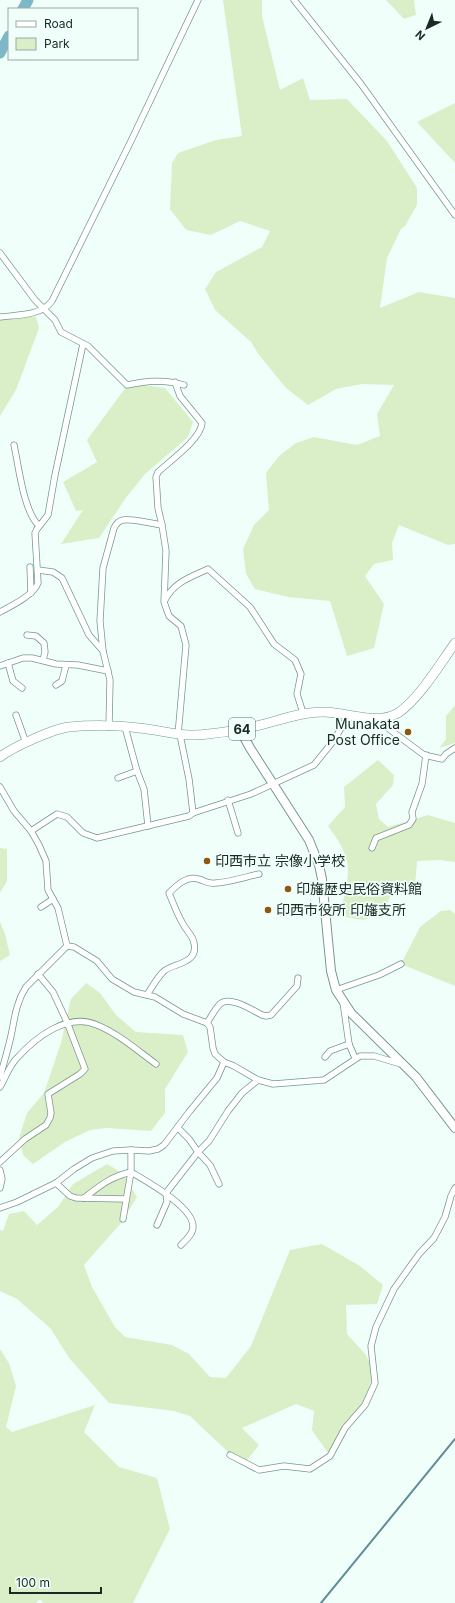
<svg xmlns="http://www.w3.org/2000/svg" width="455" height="1603" viewBox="0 0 455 1603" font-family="Inter,'Noto Sans JP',sans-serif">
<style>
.green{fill:#daefc7}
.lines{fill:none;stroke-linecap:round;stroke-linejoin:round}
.stream{stroke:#608d98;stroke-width:2}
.river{stroke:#7db8c9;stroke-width:11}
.street-casing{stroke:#75998d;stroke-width:7}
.secondary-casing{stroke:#75998d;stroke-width:10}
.primary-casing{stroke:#75998d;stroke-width:10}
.street{stroke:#fff;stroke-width:5.5}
.secondary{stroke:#fff;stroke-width:8}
.primary{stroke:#fff;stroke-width:9}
.poi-dot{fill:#8f5610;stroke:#f0fffa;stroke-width:1.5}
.labels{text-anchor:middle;stroke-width:3.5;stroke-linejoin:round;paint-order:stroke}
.shield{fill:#f0fffa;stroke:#5b6965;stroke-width:1}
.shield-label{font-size:13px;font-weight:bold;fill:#1b2925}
.poi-label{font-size:14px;fill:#1b2925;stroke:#f0fffa;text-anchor:start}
</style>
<rect width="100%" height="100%" fill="#f0fffa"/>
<g class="green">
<path d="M 223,0 L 262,0 L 262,16 L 280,90 L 303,78 L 310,100 L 347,99 L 387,141 L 417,188 L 417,205 L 405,226 L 401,229 L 387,258 L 380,308 L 419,292 L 455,298 L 455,544 L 448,545 L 399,525 L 392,543 L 393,560 L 374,564 L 365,576 L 384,604 L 374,648 L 347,656 L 330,601 L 288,597 L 255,589 L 246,574 L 243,549 L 254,525 L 269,510 L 266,473 L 279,456 L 296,443 L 314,437 L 357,445 L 380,436 L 377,414 L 394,385 L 362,384 L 336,389 L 308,405 L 286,388 L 259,355 L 251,342 L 215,310 L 205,289 L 216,272 L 262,247 L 270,231 L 240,221 L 211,235 L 186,230 L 170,209 L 172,163 L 178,153 L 216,140 L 242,136 Z"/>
<path d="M 386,0 L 414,0 L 416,15 L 404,19 Z"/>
<path d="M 455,103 L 455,163 L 417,122 Z"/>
<path d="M 0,314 L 36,317 L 39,328 L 16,390 L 0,416 Z"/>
<path d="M 129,383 L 165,388 L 193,422 L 188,437 L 145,474 L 125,499 L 99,538 L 61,544 L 83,510 L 76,511 L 63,482 L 97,462 L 87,440 Z"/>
<path d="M 455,705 L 455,743 L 439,748 L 446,739 L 446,716 Z"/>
<path d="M 378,760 L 394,775 L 393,785 L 376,804 L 379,819 L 388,827 L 428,815 L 455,823 L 455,862 L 440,860 L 417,861 L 415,886 L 393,887 L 384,914 L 363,920 L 339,916 C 343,901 352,874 346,858 C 343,846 335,836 328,826 L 345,807 L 344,787 Z"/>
<path d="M 0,848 L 7,849 L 7,881 L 0,893 Z"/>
<path d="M 450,910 L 455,914 L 455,986 L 401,964 L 420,927 L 441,911 Z"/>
<path d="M 0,922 L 5,934 L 10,955 L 0,961 Z"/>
<path d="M 86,983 L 100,993 L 116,1015 L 136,1032 L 183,1035 L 188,1052 L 165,1089 L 165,1113 L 151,1131 L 106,1128 L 90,1130 L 65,1142 L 33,1164 L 23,1155 L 19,1138 L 27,1113 L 44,1093 L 61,1043 L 71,999 Z"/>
<path d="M 107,1164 L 122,1173 L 137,1197 L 121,1223 L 84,1265 L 92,1287 L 115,1327 L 125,1337 L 172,1345 L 189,1354 L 210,1377 L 226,1378 L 251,1346 L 290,1250 L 322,1244 L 360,1266 L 383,1285 L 377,1304 L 346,1305 L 347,1334 L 366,1355 L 374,1372 L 365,1399 L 330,1456 L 312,1430 L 314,1411 L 296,1404 L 242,1428 L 259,1445 L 244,1464 L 227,1451 L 190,1416 L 174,1411 L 109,1403 L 70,1359 L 50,1328 L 17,1299 L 0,1291 L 0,1230 L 3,1231 L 9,1214 L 24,1211 L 37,1225 L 58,1207 L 73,1184 Z"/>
<path d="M 0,1349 L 9,1363 L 16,1386 L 6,1427 L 12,1432 L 95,1405 L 84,1432 L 119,1467 L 157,1478 L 170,1529 L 133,1603 L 43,1603 L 40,1599 L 36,1603 L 0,1603 Z"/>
</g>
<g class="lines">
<path class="stream" d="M 321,1603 L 455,1439"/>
<g class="river">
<path d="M 23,9 L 28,0"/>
<path d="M 0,53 L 9,36"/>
</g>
<defs>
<g id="street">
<path d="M 294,0 L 361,84 L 455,215"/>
<path d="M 0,253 L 35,300 L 55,320 L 61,332 L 88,346 L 127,385 C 147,381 164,379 184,385"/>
<path d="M 0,317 C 17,315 41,316 52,301 L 130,143 L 198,0"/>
<path d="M 175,382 L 180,396 L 202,423 C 201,439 170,461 158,472 L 156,477 L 158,508 L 162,525 L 166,551 L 164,602 L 169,616 L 181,626 L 186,645 L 178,735"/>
<path d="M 14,445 C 19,467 23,510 39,526"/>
<path d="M 30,567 L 31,593"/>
<path d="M 38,570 L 53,572 L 62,578 L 89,635 L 103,651"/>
<path d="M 165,600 C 174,582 191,577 208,569 L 250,607 L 274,644 L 295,660 L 301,674 L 297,694 L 303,713"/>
<path d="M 0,612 C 11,606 34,595 38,583 L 35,533 L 37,529 L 48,515 L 55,475 L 83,344"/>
<path d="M 27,635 L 36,636 L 44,643 L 45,652 L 43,660"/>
<path d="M 8,663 L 13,681 L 22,688"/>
<path d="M 0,666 L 23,658 L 32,658 L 56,664 L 78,665 L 108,671"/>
<path d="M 56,685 L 62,681 L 66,665"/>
<path d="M 16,715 L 26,743"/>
<path d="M 373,719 L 385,726 L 424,755 L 442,759 L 446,754 L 455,748"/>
<path d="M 109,727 L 110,680 L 103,651 L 100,621 L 103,568 L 114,528 C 116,524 118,521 123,520 C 133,518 152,524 162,525"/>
<path d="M 125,727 L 137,771 L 144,789 L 148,826"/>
<path d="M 180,735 L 189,779 L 193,813"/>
<path d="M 118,778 L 137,771"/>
<path d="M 0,787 L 14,811 L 31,831 L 39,845 L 46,861 L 48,890 L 58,908 L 67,946"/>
<path d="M 228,800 L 238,833"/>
<path d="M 31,831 L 57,814 L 67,817 L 83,833 L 97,838 L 189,816 L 193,813 L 251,794 L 314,765 L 335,739 L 348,715"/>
<path d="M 372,848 L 376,838 L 409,825 L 413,819 L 412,812 L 422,784 L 426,755"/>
<path d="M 41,907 L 53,899"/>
<path d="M 67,946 L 74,947 L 97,961 L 112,979 L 134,992 L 155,997 L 183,1014 L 207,1023 L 210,1027 L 213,1048 L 215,1054 L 224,1062 L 234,1066 L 258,1080 L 273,1084 L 324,1080 L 360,1056 L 374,1056 L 401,1064"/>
<path d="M 336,990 L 379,975 L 401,964"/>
<path d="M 147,995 C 152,987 157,978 163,972 C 171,963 199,965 194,943 C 193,936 186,930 183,924 C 177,914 173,903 169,893 C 176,886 187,875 198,879 C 207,881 205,884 216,883 C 230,882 245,877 259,874"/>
<path d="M 343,1002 L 349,1044 L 355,1058"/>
<path d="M 207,1023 C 211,1017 215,1009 220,1004 C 229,995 252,1010 262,1015 L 266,1016 L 271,1015 L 297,986 L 298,978"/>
<path d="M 325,1057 L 330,1051 L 349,1044"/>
<path d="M 0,1077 C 4,1062 9,1047 12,1031 C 15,1015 17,1001 26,987 L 67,946"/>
<path d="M 0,1087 C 6,1077 9,1066 17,1058 C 36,1037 68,1012 97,1025 C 119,1034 138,1051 156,1064"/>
<path d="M 178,1128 L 189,1139 L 198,1152 L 210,1165 L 219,1184"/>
<path d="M 0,1162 L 25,1139 L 46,1125 L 50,1118 L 51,1113 L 48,1094 L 80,1074 L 85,1069 L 67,1022 L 53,992 L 38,974"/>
<path d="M 0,1170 L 2,1179 L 0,1188"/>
<path d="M 56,1183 L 70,1196 L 76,1198 L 125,1199"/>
<path d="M 84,1198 C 101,1185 110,1177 131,1172 C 146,1181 194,1207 193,1227 C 193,1234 186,1240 181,1245"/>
<path d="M 0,1208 L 17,1202 L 56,1183 L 74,1169 L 92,1158 L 113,1151 L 131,1150 L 149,1151 L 158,1149 L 164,1145 L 189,1112 L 217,1078 L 224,1062"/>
<path d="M 123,1219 L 131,1172 L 131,1150"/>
<path d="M 157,1225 L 167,1202 L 166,1193 L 198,1152 L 209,1141 L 228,1111 L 242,1093 L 258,1080"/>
<path d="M 230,1455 L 259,1470 L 284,1466 L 310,1469 L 330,1456 L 345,1428 L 365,1405 L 375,1383 L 371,1346 L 376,1327 L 394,1289 L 419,1254 L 434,1238 L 445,1217 L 451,1196 L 455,1188"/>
</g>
<path id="secondary" d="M 242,729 L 244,737 L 250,748 L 309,840 L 319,865 L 322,879 L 331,971 L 336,990 L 351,1013 L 416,1077 L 455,1128"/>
<path id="primary" d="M 0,757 C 13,747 53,729 69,727 C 89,725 119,725 139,728 C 162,730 184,738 208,734 C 224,732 240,730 256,726 C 278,721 300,712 323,712 C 347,712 376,726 398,713 C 419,699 440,664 455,643"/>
</defs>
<use href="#street" class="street-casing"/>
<use href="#secondary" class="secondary-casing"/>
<use href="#primary" class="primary-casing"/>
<use href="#street" class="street"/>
<use href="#secondary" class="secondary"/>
<use href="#primary" class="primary"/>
</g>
<g class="poi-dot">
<circle cx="408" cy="732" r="4"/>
<circle cx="207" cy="861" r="4"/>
<circle cx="288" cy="889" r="4"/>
<circle cx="268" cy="910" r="4"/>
</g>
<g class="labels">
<rect class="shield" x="229" y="718" width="26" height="22" rx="3"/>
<g class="shield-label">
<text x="242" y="734">64</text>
</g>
<g class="poi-label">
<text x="400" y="729" text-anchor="end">Munakata<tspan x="400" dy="16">Post Office</tspan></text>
<text x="215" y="866">印西市立 宗像小学校</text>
<text x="296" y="894">印旛歴史民俗資料館</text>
<text x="276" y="915">印西市役所 印旛支所</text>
</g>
</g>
<rect x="8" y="8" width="130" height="52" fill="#f0fffa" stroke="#9ba9a5"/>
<rect x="16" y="21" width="20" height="6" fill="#ffffff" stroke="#9ba9a5"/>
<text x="44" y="28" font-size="12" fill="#1b2925">Road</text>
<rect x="16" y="38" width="20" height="12" fill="#daefc7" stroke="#9ba9a5"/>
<text x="44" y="48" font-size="12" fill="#1b2925">Park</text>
<g transform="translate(427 28) rotate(223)" stroke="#f0fffa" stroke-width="3" paint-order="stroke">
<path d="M0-3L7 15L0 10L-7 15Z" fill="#1b2925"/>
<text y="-6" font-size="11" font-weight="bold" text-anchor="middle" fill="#1b2925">N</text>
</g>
<path d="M10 1587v6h91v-6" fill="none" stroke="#1b2925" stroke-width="2"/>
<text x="16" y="1587" font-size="12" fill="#1b2925" stroke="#f0fffa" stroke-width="3" paint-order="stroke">100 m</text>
</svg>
